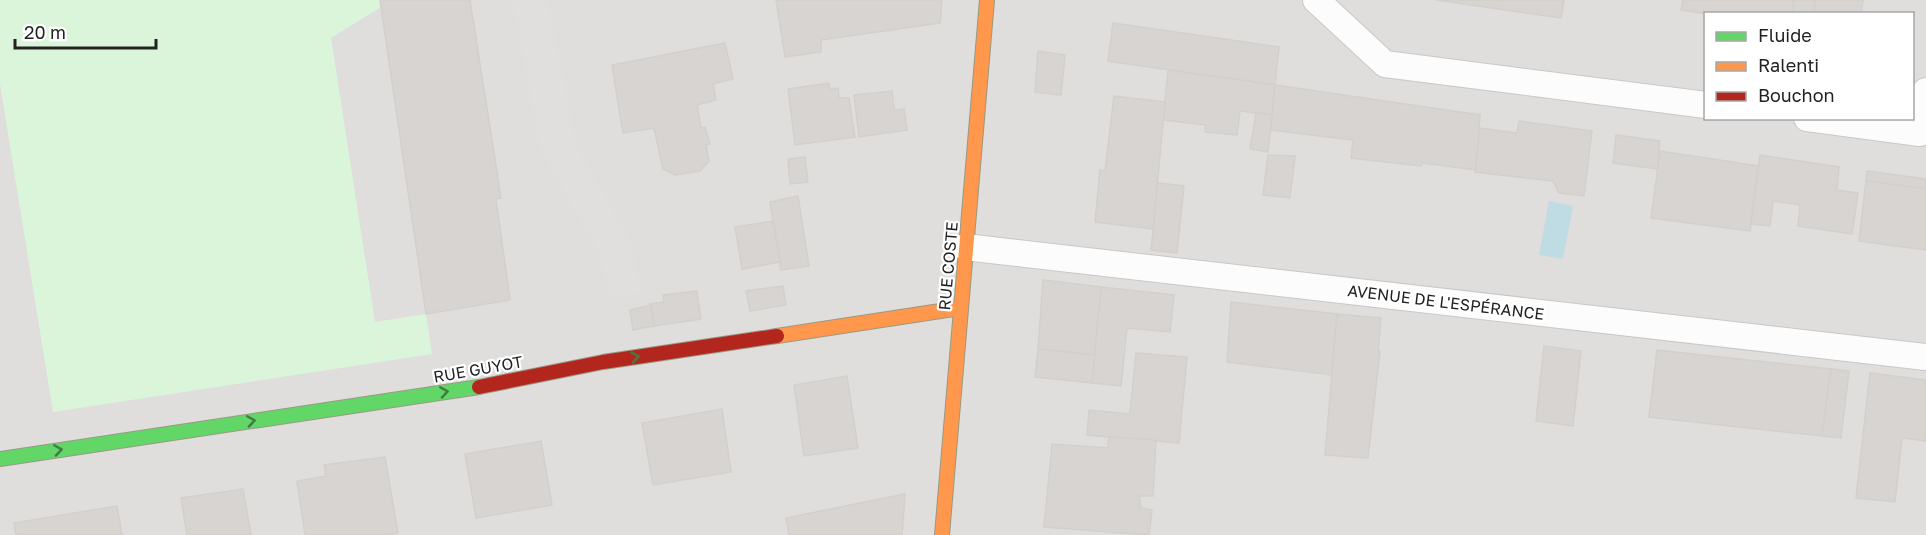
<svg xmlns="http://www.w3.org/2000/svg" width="1926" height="535" viewBox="0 0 1926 535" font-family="'Golos Text',sans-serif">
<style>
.residential{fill:#dfdedc;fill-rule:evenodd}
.park{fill:#daf5da}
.parking{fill:#e0dfde}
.water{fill:#bfdbe3}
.building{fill:#d7d4d2;stroke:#d3d0cc;stroke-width:1.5}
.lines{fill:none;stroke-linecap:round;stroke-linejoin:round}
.lane-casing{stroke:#c9c8c7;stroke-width:28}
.fast-casing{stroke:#999a82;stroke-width:16}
.slow-casing{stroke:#999a82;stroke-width:16}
.jam-casing{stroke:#999a82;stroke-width:16}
.lane{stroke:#fdfcfc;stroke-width:26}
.fast{stroke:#63d668;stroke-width:14}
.slow{stroke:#ff974d;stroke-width:14}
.jam{stroke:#b3261e;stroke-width:14}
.oneway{stroke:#427c45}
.labels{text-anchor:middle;stroke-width:4.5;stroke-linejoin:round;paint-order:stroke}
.street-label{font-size:16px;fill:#222;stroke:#fff}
</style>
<rect width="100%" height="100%" fill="#f0eeeb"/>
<path class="residential" d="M 0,0 L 1926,0 L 1926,535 L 0,535 ZM 1706,14 L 1912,14 L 1912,118 L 1706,118 Z"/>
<path class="park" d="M 0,0 L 380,0 L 381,7 L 331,38 L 375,322 L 426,314 L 432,354 L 53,412 L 0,84 Z"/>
<path class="parking" d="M 513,0 L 547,0 L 577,147 L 632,244 L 640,291 L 610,297 L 598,251 L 541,152 Z"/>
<path class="water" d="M 1549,201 L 1573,206 L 1563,259 L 1539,255 Z"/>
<g class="building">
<path d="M 380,0 L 470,0 L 501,198 L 496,199 L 510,300 L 426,314 Z"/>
<path d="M 776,0 L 942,0 L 940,23 L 821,40 L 821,52 L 785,57 Z"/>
<path d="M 1436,0 L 1564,0 L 1561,18 Z"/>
<path d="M 1683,0 L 1794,0 L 1792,14 L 1772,11 L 1771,14 L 1708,14 L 1681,10 Z"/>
<path d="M 1794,0 L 1815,0 L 1814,14 L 1792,14 Z"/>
<path d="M 1815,0 L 1863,0 L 1861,14 L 1814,14 Z"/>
<path d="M 1113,23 L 1279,47 L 1275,85 L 1108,61 Z"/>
<path d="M 725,43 L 733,79 L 713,84 L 716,100 L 697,105 L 701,128 L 705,127 L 710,144 L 706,145 L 709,161 L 700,171 L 675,175 L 663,169 L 654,128 L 623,133 L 612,65 Z"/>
<path d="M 1038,51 L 1065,55 L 1061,95 L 1035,92 Z"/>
<path d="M 1168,70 L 1275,85 L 1272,115 L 1240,111 L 1237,135 L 1205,132 L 1206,125 L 1163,120 Z"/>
<path d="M 829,83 L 830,89 L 838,88 L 839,98 L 849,98 L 855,137 L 795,145 L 788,89 Z"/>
<path d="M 1275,85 L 1480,115 L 1476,170 L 1422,163 L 1421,166 L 1351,158 L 1353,140 L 1271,130 Z"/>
<path d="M 892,91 L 894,110 L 904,109 L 907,130 L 859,137 L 854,95 Z"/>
<path d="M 1114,96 L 1165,102 L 1153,229 L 1095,222 L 1100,170 L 1105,171 Z"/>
<path d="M 1256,113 L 1272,115 L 1268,152 L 1250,149 Z"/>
<path d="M 1519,121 L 1592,131 L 1584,196 L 1559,193 L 1553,181 L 1475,172 L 1480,128 L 1517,133 Z"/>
<path d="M 1616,135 L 1660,141 L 1657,169 L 1613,163 Z"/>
<path d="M 1660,151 L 1758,166 L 1750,231 L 1651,218 Z"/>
<path d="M 1268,155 L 1295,156 L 1290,198 L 1263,195 Z"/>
<path d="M 1760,155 L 1839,167 L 1837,190 L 1858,193 L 1852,234 L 1798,226 L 1800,205 L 1773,201 L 1770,226 L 1751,224 Z"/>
<path d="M 805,157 L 808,182 L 790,184 L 788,159 Z"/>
<path d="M 1867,171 L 1926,179 L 1926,189 L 1866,181 Z"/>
<path d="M 1866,181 L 1926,189 L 1926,250 L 1859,241 Z"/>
<path d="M 1158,183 L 1184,186 L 1177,253 L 1151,250 Z"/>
<path d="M 798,196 L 809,266 L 781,270 L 770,202 Z"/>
<path d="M 773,221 L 780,262 L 742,269 L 735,227 Z"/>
<path d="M 1043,280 L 1101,287 L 1095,355 L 1038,349 Z"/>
<path d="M 783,286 L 786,305 L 750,311 L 746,291 Z"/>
<path d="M 1101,287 L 1174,295 L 1170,332 L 1127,328 L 1121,386 L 1092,383 Z"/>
<path d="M 697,291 L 701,319 L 654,326 L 650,304 L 664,302 L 663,295 Z"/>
<path d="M 1231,302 L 1337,314 L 1332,375 L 1227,362 Z"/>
<path d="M 651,305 L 654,326 L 633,330 L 630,310 Z"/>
<path d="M 1337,314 L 1381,318 L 1378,351 L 1380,351 L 1368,458 L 1325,455 Z"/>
<path d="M 1544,346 L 1581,351 L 1573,426 L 1536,421 Z"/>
<path d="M 1038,349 L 1095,355 L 1092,383 L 1035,377 Z"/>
<path d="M 1657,350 L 1831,369 L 1822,436 L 1649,417 Z"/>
<path d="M 1136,353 L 1187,357 L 1179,443 L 1087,435 L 1089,410 L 1130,414 Z"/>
<path d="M 1831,369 L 1849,371 L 1841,438 L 1822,436 Z"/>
<path d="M 1870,373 L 1926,380 L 1926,441 L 1902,438 L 1895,502 L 1856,498 Z"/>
<path d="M 847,376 L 858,448 L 804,456 L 794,385 Z"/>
<path d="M 722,409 L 731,472 L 653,485 L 642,423 Z"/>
<path d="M 1109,437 L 1156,440 L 1153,496 L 1139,496 L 1141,508 L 1152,510 L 1149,535 L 1044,527 L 1052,444 L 1108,448 Z"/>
<path d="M 541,441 L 552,505 L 476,518 L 465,454 Z"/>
<path d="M 385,457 L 398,533 L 388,535 L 305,535 L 297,481 L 326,476 L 324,465 Z"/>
<path d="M 243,489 L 251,535 L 187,535 L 181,498 Z"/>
<path d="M 905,494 L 902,535 L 789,535 L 786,518 Z"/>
<path d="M 117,506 L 122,535 L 16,535 L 14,523 Z"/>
</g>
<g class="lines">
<defs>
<g id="lane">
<path d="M 1316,0 L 1385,64 L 1706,105"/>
<path d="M 1807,118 L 1920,133 L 1926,91"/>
<path d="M 965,247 L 1926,357"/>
</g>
<path id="fast" d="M 0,459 L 479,387"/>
<g id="slow">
<path d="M 777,336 L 960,308"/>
<path d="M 942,535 L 987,0"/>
</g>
<path id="jam" d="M 479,387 L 603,362 L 777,336"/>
</defs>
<use href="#lane" class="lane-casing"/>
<use href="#fast" class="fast-casing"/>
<use href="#slow" class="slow-casing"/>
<use href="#jam" class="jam-casing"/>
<use href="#lane" class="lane"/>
<use href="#fast" class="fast"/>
<use href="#slow" class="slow"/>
<use href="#jam" class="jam"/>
</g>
<defs><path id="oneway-chevron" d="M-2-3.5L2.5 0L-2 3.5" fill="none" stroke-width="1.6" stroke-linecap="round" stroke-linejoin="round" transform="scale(1.5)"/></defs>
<g class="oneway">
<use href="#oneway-chevron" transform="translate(635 357) rotate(-9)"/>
<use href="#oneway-chevron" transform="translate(444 392) rotate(-9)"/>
<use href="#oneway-chevron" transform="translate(251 421) rotate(-9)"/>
<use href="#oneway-chevron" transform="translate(58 450) rotate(-9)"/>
</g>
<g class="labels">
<g class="street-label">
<text transform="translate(948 266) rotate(-85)" y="6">RUE COSTE</text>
<text transform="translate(1446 302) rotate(7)" y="6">AVENUE DE L'ESPÉRANCE</text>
<text transform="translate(478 369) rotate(-10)" y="6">RUE GUYOT</text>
</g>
</g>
<rect x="1704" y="12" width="210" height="108" fill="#ffffff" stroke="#a7a7a7" stroke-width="1.5"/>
<rect x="1716" y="32" width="30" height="9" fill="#63d668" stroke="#a7a7a7" stroke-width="1.5"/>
<text x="1758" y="42" font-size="18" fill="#222222">Fluide</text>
<rect x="1716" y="62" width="30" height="9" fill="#ff974d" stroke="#a7a7a7" stroke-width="1.5"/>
<text x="1758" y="72" font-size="18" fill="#222222">Ralenti</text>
<rect x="1716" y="92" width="30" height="9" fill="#b3261e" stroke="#a7a7a7" stroke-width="1.5"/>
<text x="1758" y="102" font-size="18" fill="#222222">Bouchon</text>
<path d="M15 39v9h141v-9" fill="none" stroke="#222222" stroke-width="3"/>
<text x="24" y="39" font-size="18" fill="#222222" stroke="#ffffff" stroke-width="4.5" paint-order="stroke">20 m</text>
</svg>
